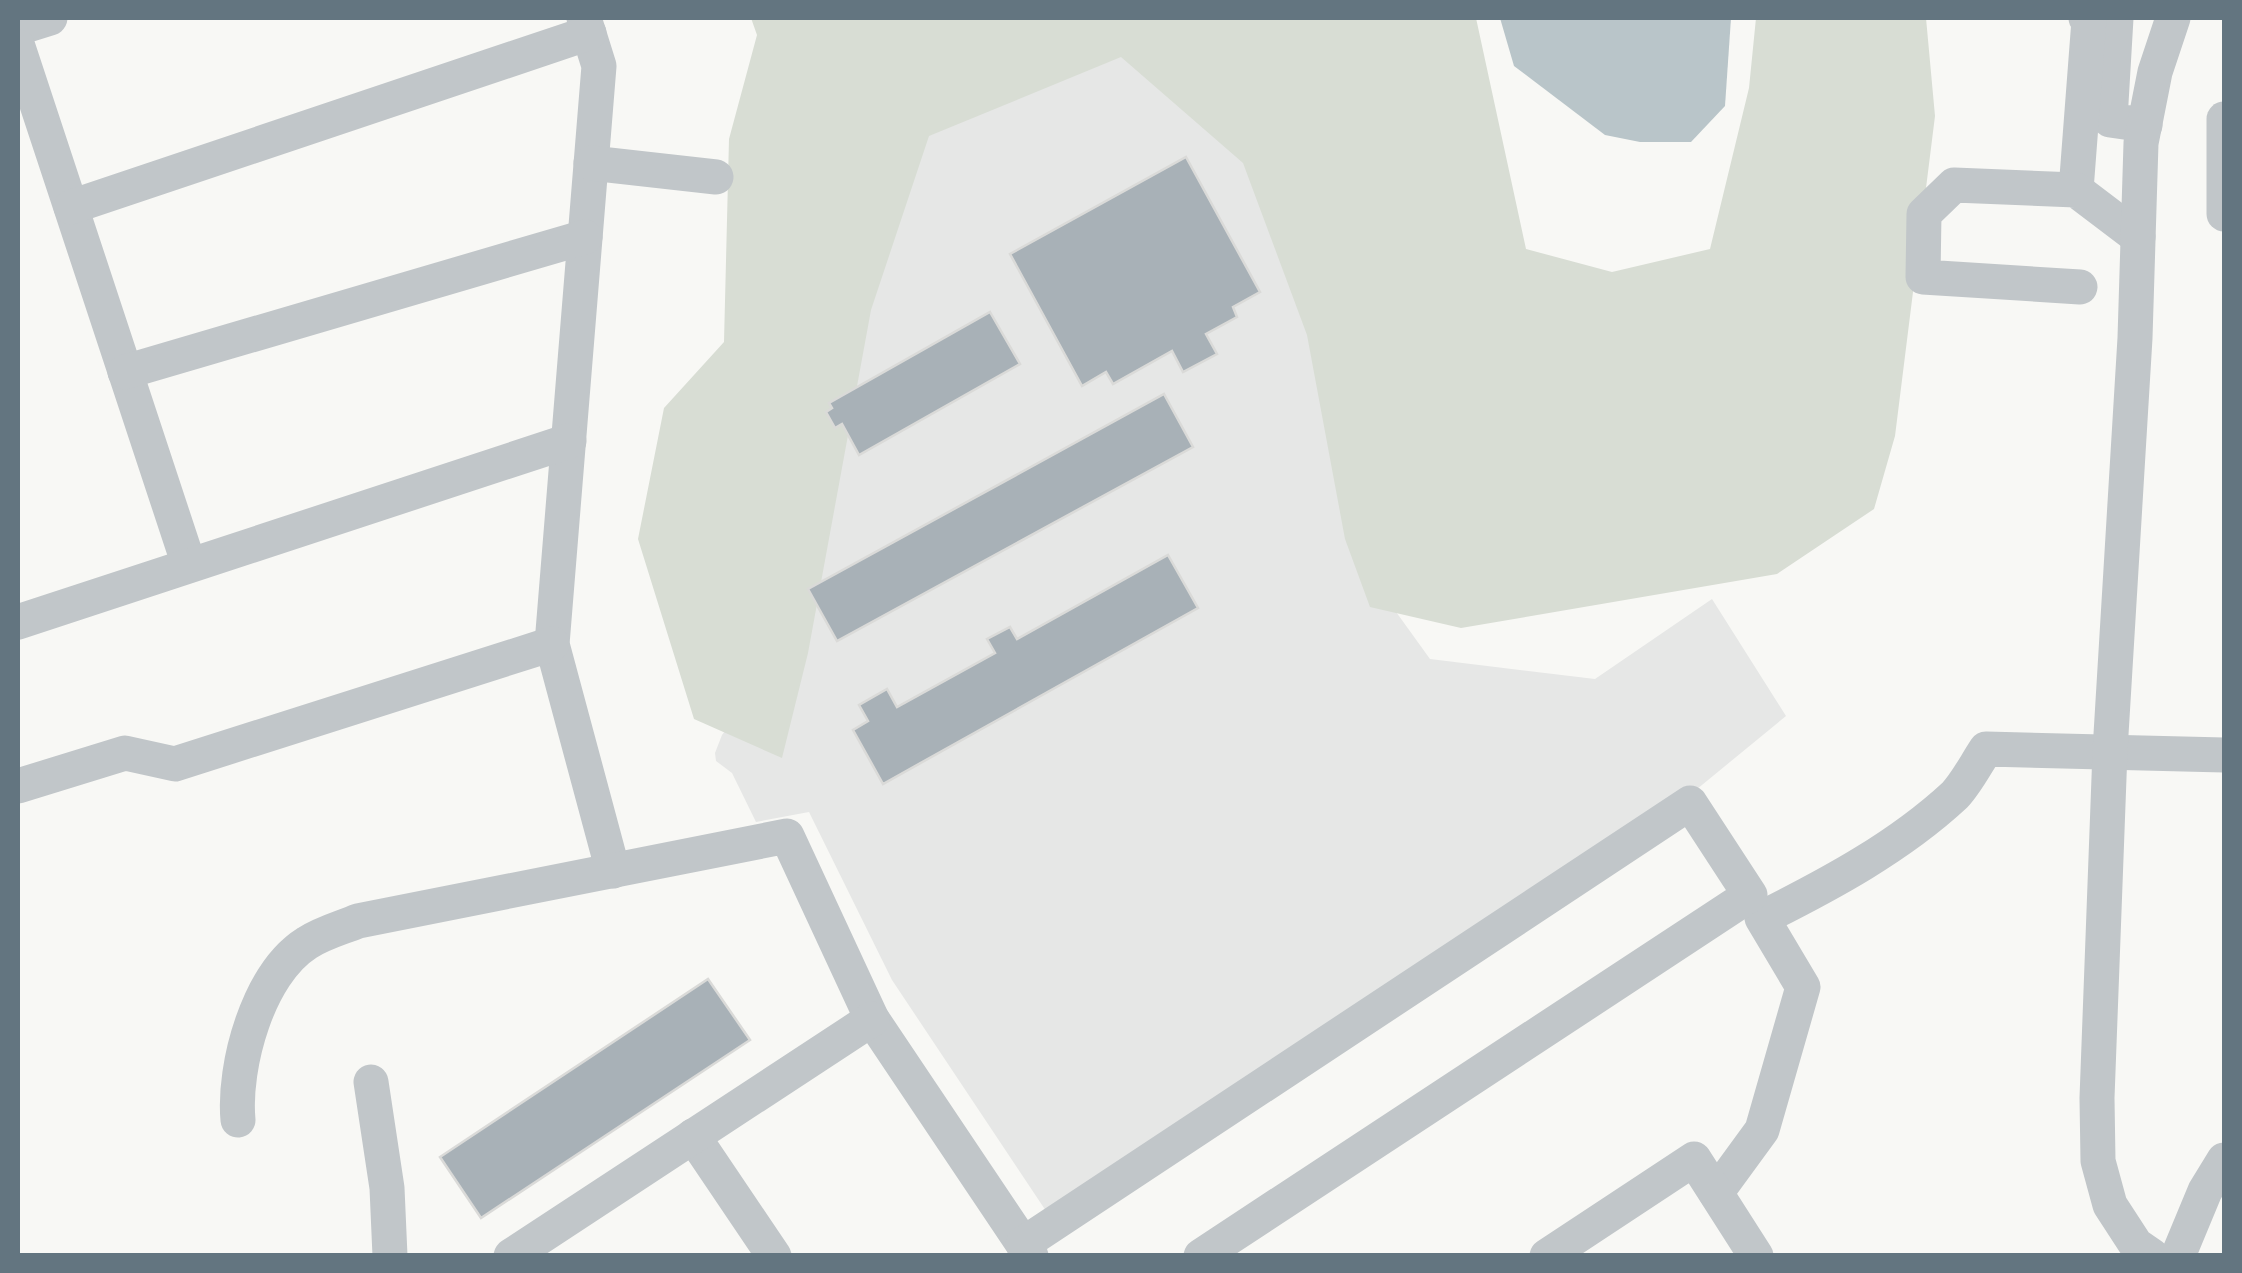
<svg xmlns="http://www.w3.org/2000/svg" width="2242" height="1273" viewBox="0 0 2242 1273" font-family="'Asap Condensed',sans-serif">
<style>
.built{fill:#e6e7e6}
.green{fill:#d8ddd4}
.water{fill:#b9c5c9}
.building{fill:#a8b1b7;stroke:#dadad8;stroke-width:2.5}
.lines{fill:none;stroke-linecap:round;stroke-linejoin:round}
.minor{stroke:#c1c6c9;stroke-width:35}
</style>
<rect width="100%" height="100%" fill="#f8f8f5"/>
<path class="built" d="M 1092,41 L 1259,122 L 1368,573 L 1430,659 L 1595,679 L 1712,599 L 1786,716 L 1691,794 L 1048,1214 L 892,980 L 809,812 L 756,822 L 732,773 L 716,761 L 715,753 L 722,735 L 759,686 L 899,132 Z"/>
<path class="green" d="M 751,18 L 1476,18 L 1526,249 L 1612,272 L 1710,249 L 1749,88 L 1756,18 L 1926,18 L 1935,116 L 1895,436 L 1874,509 L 1777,574 L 1461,628 L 1370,607 L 1345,539 L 1307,335 L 1243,163 L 1121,57 L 929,136 L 871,310 L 808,653 L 782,758 L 694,719 L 638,539 L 664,408 L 724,342 L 729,139 L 757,35 Z"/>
<path class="water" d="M 1500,18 L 1731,18 L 1725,106 L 1691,142 L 1640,142 L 1605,135 L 1514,66 Z"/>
<g class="building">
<path d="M 1186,157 L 1260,292 L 1233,307 L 1237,317 L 1206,334 L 1217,354 L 1183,372 L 1172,351 L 1113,384 L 1106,372 L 1082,386 L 1010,254 Z"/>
<path d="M 990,312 L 1020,364 L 859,455 L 842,424 L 835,428 L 826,412 L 832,408 L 829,403 Z"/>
<path d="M 1164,394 L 1193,447 L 837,641 L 808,589 Z"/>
<path d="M 1168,555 L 1198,608 L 883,784 L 853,730 L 868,721 L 859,705 L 887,689 L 897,707 L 995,653 L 987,639 L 1010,627 L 1017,639 Z"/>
<path d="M 708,979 L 750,1040 L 481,1218 L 440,1157 Z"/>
</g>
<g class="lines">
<g class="minor">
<path d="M 584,18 L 599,66 L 552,644 L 613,871"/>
<path d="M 2116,18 L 2110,120 L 2145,125"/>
<path d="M 18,28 L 50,18"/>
<path d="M 18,47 L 189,565"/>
<path d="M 2224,119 L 2224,214"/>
<path d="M 591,163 L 716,177"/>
<path d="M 2076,190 L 2089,20 L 2086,18"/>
<path d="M 71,207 L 589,33"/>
<path d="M 2080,287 L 1923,277 L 1924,214 L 1954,185 L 2076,190 L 2138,237"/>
<path d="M 125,372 L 585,237"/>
<path d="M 18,622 L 569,441"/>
<path d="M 18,786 L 125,753 L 175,764 L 552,644"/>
<path d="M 371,1082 L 387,1188 L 390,1256"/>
<path d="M 238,1120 C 233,1066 258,974 307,943 C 322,933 341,928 358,921 L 787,836 L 872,1019 L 1031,1256"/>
<path d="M 693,1136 L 774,1256"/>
<path d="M 1716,1193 L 1762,1130 L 1803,987 L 1762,918 C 1830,884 1899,847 1955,795 C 1967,782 1976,764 1986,749 L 2224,755"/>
<path d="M 1023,1244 L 1690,803 L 1750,895 L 1201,1256"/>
<path d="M 511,1256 L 872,1019"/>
<path d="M 1547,1256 L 1694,1159 L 1756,1256"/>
<path d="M 2152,1256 L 2136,1245 L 2110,1205 L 2098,1161 L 2097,1098 L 2110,751 L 2135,338 L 2141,143 L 2155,72 L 2173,18"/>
<path d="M 2178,1256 L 2205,1191 L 2224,1160"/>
</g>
</g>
<rect width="2242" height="1273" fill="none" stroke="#637580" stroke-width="40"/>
</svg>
